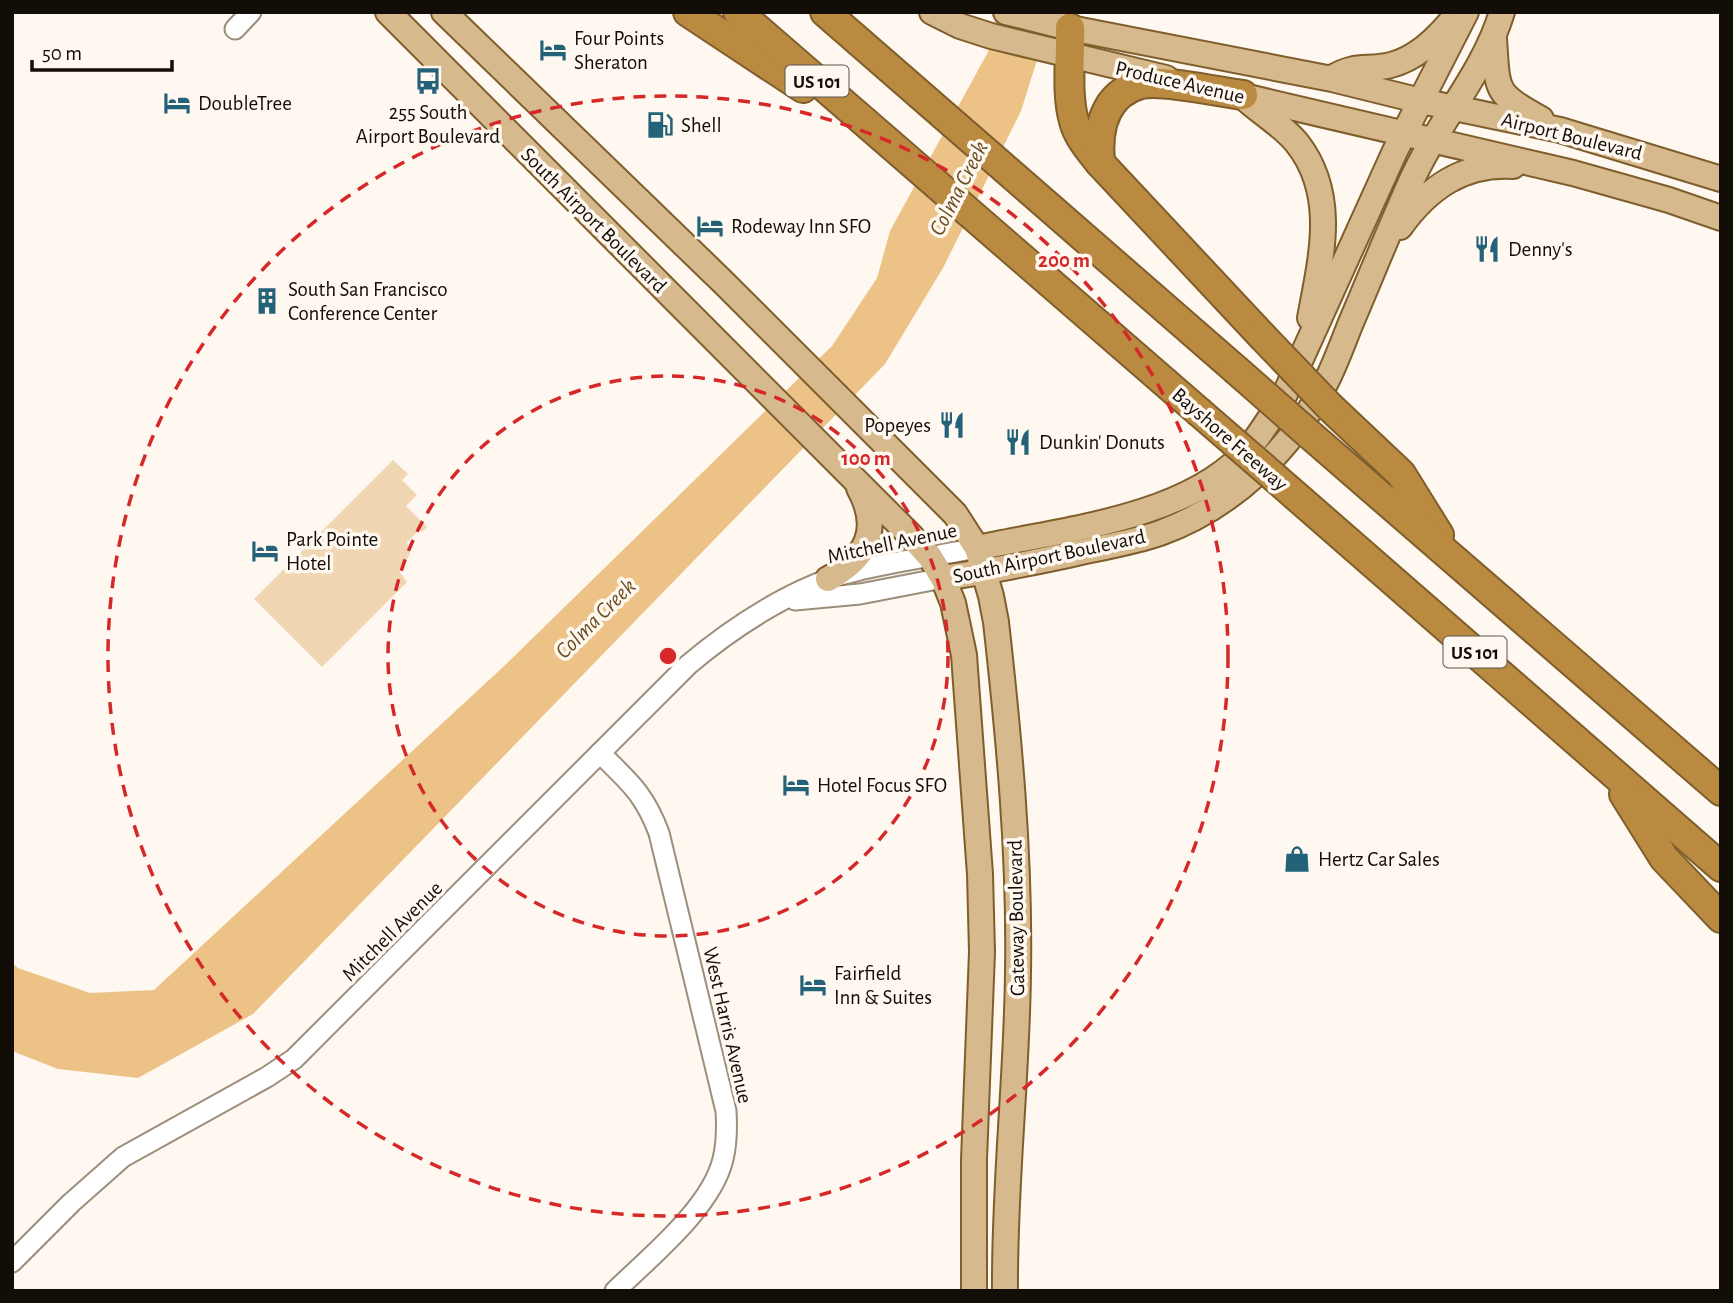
<svg xmlns="http://www.w3.org/2000/svg" width="1733" height="1303" viewBox="0 0 1733 1303" font-family="'Alegreya Sans',sans-serif">
<style>
.green{fill:#f0d6b2}
.water{fill:#ecc286}
.lines{fill:none;stroke-linecap:round;stroke-linejoin:round}
.minor-casing{stroke:#9c8e7b;stroke-width:23}
.major-casing{stroke:#7f5e2c;stroke-width:28}
.highway-casing{stroke:#7f5e2c;stroke-width:32}
.minor{stroke:#fff;stroke-width:19}
.major{stroke:#d6b98d;stroke-width:24}
.highway{stroke:#ba8a41;stroke-width:28}
.highway-bridge-casing{stroke:#7f5e2c;stroke-width:32;stroke-linecap:butt}
.highway-bridge{stroke:#ba8a41;stroke-width:28}
.ring{fill:none;stroke:#d62828;stroke-width:3.5;stroke-dasharray:12 9}
.labels{text-anchor:middle;stroke-width:7;stroke-linejoin:round;paint-order:stroke}
.shield{fill:#fef8f0;stroke:#59544c;stroke-width:2}
.shield-label{font-size:19px;font-weight:bold;fill:#120d06}
.poi-label{font-size:21px;fill:#120d06;stroke:#fef8f0;text-anchor:start}
.street-label{font-size:21px;fill:#120d06;stroke:#fef8f0}
.water-label{font-size:23px;font-style:italic;fill:#6a4d20;stroke:#fef8f0}
.centre{fill:#d62828;stroke:#fef8f0;stroke-width:3.5}
.ring-label{font-size:21px;text-anchor:middle;font-weight:bold;fill:#d62828;stroke:#fef8f0;stroke-width:7;stroke-linejoin:round;paint-order:stroke}
</style>
<rect width="100%" height="100%" fill="#fef8f0"/>
<path class="green" d="M 393,460 L 408,474 L 402,480 L 417,495 L 406,506 L 427,527 L 422,532 L 419,530 L 407,542 L 410,554 L 399,571 L 407,582 L 322,667 L 254,599 Z"/>
<path class="water" d="M 997,12 L 1052,12 L 1021,111 L 943,268 L 885,364 L 253,1014 L 138,1078 L 58,1069 L 12,1051 L 12,963 L 18,968 L 90,993 L 154,990 L 502,668 L 832,346 L 877,278 L 890,231 L 988,52 Z"/>
<g class="lines">
<defs>
<g id="minor">
<path d="M 235,29 L 251,12"/>
<path d="M 795,600 L 860,594 L 943,578"/>
<path d="M 600,753 C 629,782 644,793 659,833 L 726,1111 C 727,1128 727,1143 723,1159 C 712,1207 650,1257 615,1291"/>
<path d="M 12,1262 L 71,1203 L 123,1157 L 267,1077 L 294,1059 L 688,665 C 734,626 797,585 856,571 C 895,561 937,556 977,548"/>
</g>
<g id="major">
<path d="M 388,12 L 912,537 L 930,557 L 943,578 L 953,603 L 964,655 L 966,683 L 980,874 L 982,952 L 974,1160 L 974,1291"/>
<path d="M 444,12 L 724,283 L 955,514 L 977,548 L 991,596 L 996,622 C 1009,738 1020,855 1018,972 C 1017,1079 1004,1184 1005,1291"/>
<path d="M 932,12 L 960,26 L 991,36 L 1166,78"/>
<path d="M 1006,12 L 1070,28 L 1332,79 L 1421,101 L 1560,130 L 1721,179"/>
<path d="M 1494,39 C 1498,92 1493,92 1541,119"/>
<path d="M 1332,78 C 1357,63 1366,71 1391,65 C 1418,58 1439,37 1456,15"/>
<path d="M 1226,92 L 1573,173 L 1669,200 L 1721,218"/>
<path d="M 1248,101 C 1264,115 1283,126 1297,143 C 1338,195 1321,258 1310,318"/>
<path d="M 1400,227 C 1428,188 1463,163 1513,166"/>
<path d="M 977,548 C 1060,530 1180,519 1242,456 C 1259,438 1272,415 1285,394 L 1395,151 L 1466,12"/>
<path d="M 943,578 C 985,572 1026,564 1068,555 C 1098,548 1131,543 1160,533 C 1232,507 1290,451 1325,384 C 1335,365 1342,345 1350,325 C 1370,278 1389,231 1410,184 C 1436,124 1483,75 1502,12"/>
<path d="M 828,579 C 867,557 882,530 859,488"/>
</g>
<g id="highway">
<path d="M 688,12 L 803,88"/>
<path d="M 738,12 L 1198,411"/>
<path d="M 825,12 L 1235,369"/>
<path d="M 1070,28 C 1071,56 1066,94 1074,121 C 1078,137 1090,150 1100,163 L 1262,336"/>
<path d="M 1100,163 C 1097,130 1103,94 1141,84 C 1163,79 1218,92 1243,95"/>
<path d="M 1330,407 L 1401,474 L 1439,535"/>
<path d="M 1309,434 L 1721,791"/>
<path d="M 1273,476 L 1721,867"/>
<path d="M 1624,794 L 1664,858 L 1721,918"/>
</g>
</defs>
<use href="#minor" class="minor-casing"/>
<use href="#major" class="major-casing"/>
<use href="#highway" class="highway-casing"/>
<use href="#minor" class="minor"/>
<use href="#major" class="major"/>
<use href="#highway" class="highway"/>
<defs>
<g id="highway-bridge">
<path d="M 1262,336 L 1330,407"/>
<path d="M 1235,369 L 1309,434"/>
<path d="M 1198,411 L 1273,476"/>
</g>
</defs>
<use href="#highway-bridge" class="highway-bridge-casing"/>
<use href="#highway-bridge" class="highway-bridge"/>
</g>
<g class="ring">
<circle cx="668" cy="656" r="280"/>
<circle cx="668" cy="656" r="560"/>
</g>
<defs>
<symbol id="hotel-bare" viewBox="-9 -9 18 18"><path d="M-6-4.5h1.5V1H6V5H4.5V3h-9V5H-6ZM-4 0a1.8 1.8 0 1 1 3.6 0ZM.5 0V-2.5h3Q6-2.5 6 0Z" fill="#246279" stroke="#fef8f0" stroke-width="2.5" paint-order="stroke"/></symbol>
<symbol id="bus-bare" viewBox="-9 -9 18 18"><path d="M-5-6H5V4H4V6H2V4H-2V6H-4V4H-5ZM-3.5-4V0h7V-4ZM-3.5 1.2v1.5H-2V1.2ZM2 1.2v1.5H3.5V1.2Z" fill="#246279" stroke="#fef8f0" stroke-width="2.5" paint-order="stroke"/></symbol>
<symbol id="fuel-bare" viewBox="-9 -9 18 18"><path d="M-5.5-6h7V0h2V4h1.3V-2.5L3-4.5l.8-.8L6-3V5H2.5V1h-1V6h-7ZM-4.2-4.7v3.2H.2V-4.7Z" fill="#246279" stroke="#fef8f0" stroke-width="2.5" paint-order="stroke"/></symbol>
<symbol id="restaurant-bare" viewBox="-9 -9 18 18"><path d="M-5-6h1v4h1v-4h1v4h1v-4h1v5L-1.5 .5V6h-2V.5L-5-1ZM5-6V6H3V1.5H1.5Q1.5-4 5-6Z" fill="#246279" stroke="#fef8f0" stroke-width="2.5" paint-order="stroke"/></symbol>
<symbol id="building-bare" viewBox="-9 -9 18 18"><path d="M-4-6H4V6H1V3H-1V6H-4ZM-2.5-4.3h1.7v1.8h-1.7ZM.8-4.3h1.7v1.8H.8ZM-2.5-1h1.7V.8h-1.7ZM.8-1h1.7V.8H.8Z" fill="#246279" stroke="#fef8f0" stroke-width="2.5" paint-order="stroke"/></symbol>
<symbol id="shop-bare" viewBox="-9 -9 18 18"><path d="M-5-2.5h2.3a2.7 3.5 0 0 1 5.4 0H5L5.5 6h-11ZM-1.5-2.5h3a1.5 2.3 0 0 0-3 0Z" fill="#246279" stroke="#fef8f0" stroke-width="2.5" paint-order="stroke"/></symbol>
</defs>
<g fill-rule="evenodd">
<use href="#hotel-bare" x="534" y="31" width="38" height="38"/>
<use href="#bus-bare" x="409" y="62" width="38" height="38"/>
<use href="#hotel-bare" x="158" y="84" width="38" height="38"/>
<use href="#fuel-bare" x="641" y="106" width="38" height="38"/>
<use href="#hotel-bare" x="691" y="207" width="38" height="38"/>
<use href="#restaurant-bare" x="1468" y="230" width="38" height="38"/>
<use href="#building-bare" x="248" y="282" width="38" height="38"/>
<use href="#restaurant-bare" x="933" y="406" width="38" height="38"/>
<use href="#restaurant-bare" x="999" y="423" width="38" height="38"/>
<use href="#hotel-bare" x="246" y="532" width="38" height="38"/>
<use href="#hotel-bare" x="777" y="766" width="38" height="38"/>
<use href="#shop-bare" x="1278" y="840" width="38" height="38"/>
<use href="#hotel-bare" x="794" y="966" width="38" height="38"/>
</g>
<g class="labels">
<g class="shield">
<rect x="785.5" y="65.5" width="63" height="31" rx="5"/>
<rect x="1443.5" y="636.5" width="63" height="31" rx="5"/>
</g>
<g class="shield-label">
<text x="817" y="88">US 101</text>
<text x="1475" y="659">US 101</text>
</g>
<g class="poi-label">
<text x="574" y="45">Four Points<tspan x="574" dy="24">Sheraton</tspan></text>
<text x="198" y="110">DoubleTree</text>
<text x="428" y="119" text-anchor="middle">255 South<tspan x="428" dy="24">Airport Boulevard</tspan></text>
<text x="681" y="132">Shell</text>
<text x="731" y="233">Rodeway Inn SFO</text>
<text x="1508" y="256">Denny's</text>
<text x="288" y="296">South San Francisco<tspan x="288" dy="24">Conference Center</tspan></text>
<text x="931" y="432" text-anchor="end">Popeyes</text>
<text x="1039" y="449">Dunkin' Donuts</text>
<text x="286" y="546">Park Pointe<tspan x="286" dy="24">Hotel</tspan></text>
<text x="817" y="792">Hotel Focus SFO</text>
<text x="1318" y="866">Hertz Car Sales</text>
<text x="834" y="980">Fairfield<tspan x="834" dy="24">Inn &amp; Suites</tspan></text>
</g>
<g class="street-label">
<text transform="translate(1180 82) rotate(13)" y="7">Produce Avenue</text>
<text transform="translate(1572 136) rotate(14)" y="7">Airport Boulevard</text>
<text transform="translate(594 220) rotate(45)" y="7">South Airport Boulevard</text>
<text transform="translate(1230 439) rotate(41)" y="7">Bayshore Freeway</text>
<text transform="translate(892 543) rotate(-12)" y="7">Mitchell Avenue</text>
<text transform="translate(1049 556) rotate(-12)" y="7">South Airport Boulevard</text>
<text transform="translate(1016 918) rotate(-91)" y="7">Gateway Boulevard</text>
<text transform="translate(392 931) rotate(-45)" y="7">Mitchell Avenue</text>
<text transform="translate(728 1025) rotate(77)" y="7">West Harris Avenue</text>
</g>
<g class="water-label">
<text transform="translate(958 188) rotate(-63)" y="8">Colma Creek</text>
<text transform="translate(595 618) rotate(-45)" y="8">Colma Creek</text>
</g>
</g>
<circle cx="668" cy="656" r="10" class="centre"/>
<g class="ring-label">
<text x="1064" y="267">200 m</text>
<text x="866" y="465">100 m</text>
</g>
<rect width="1733" height="1303" fill="none" stroke="#120d06" stroke-width="28"/>
<path d="M32 60v10h140v-10" fill="none" stroke="#120d06" stroke-width="3.5"/>
<text x="42" y="60" font-size="21" fill="#120d06" stroke="#fef8f0" stroke-width="5" paint-order="stroke">50 m</text>
</svg>
